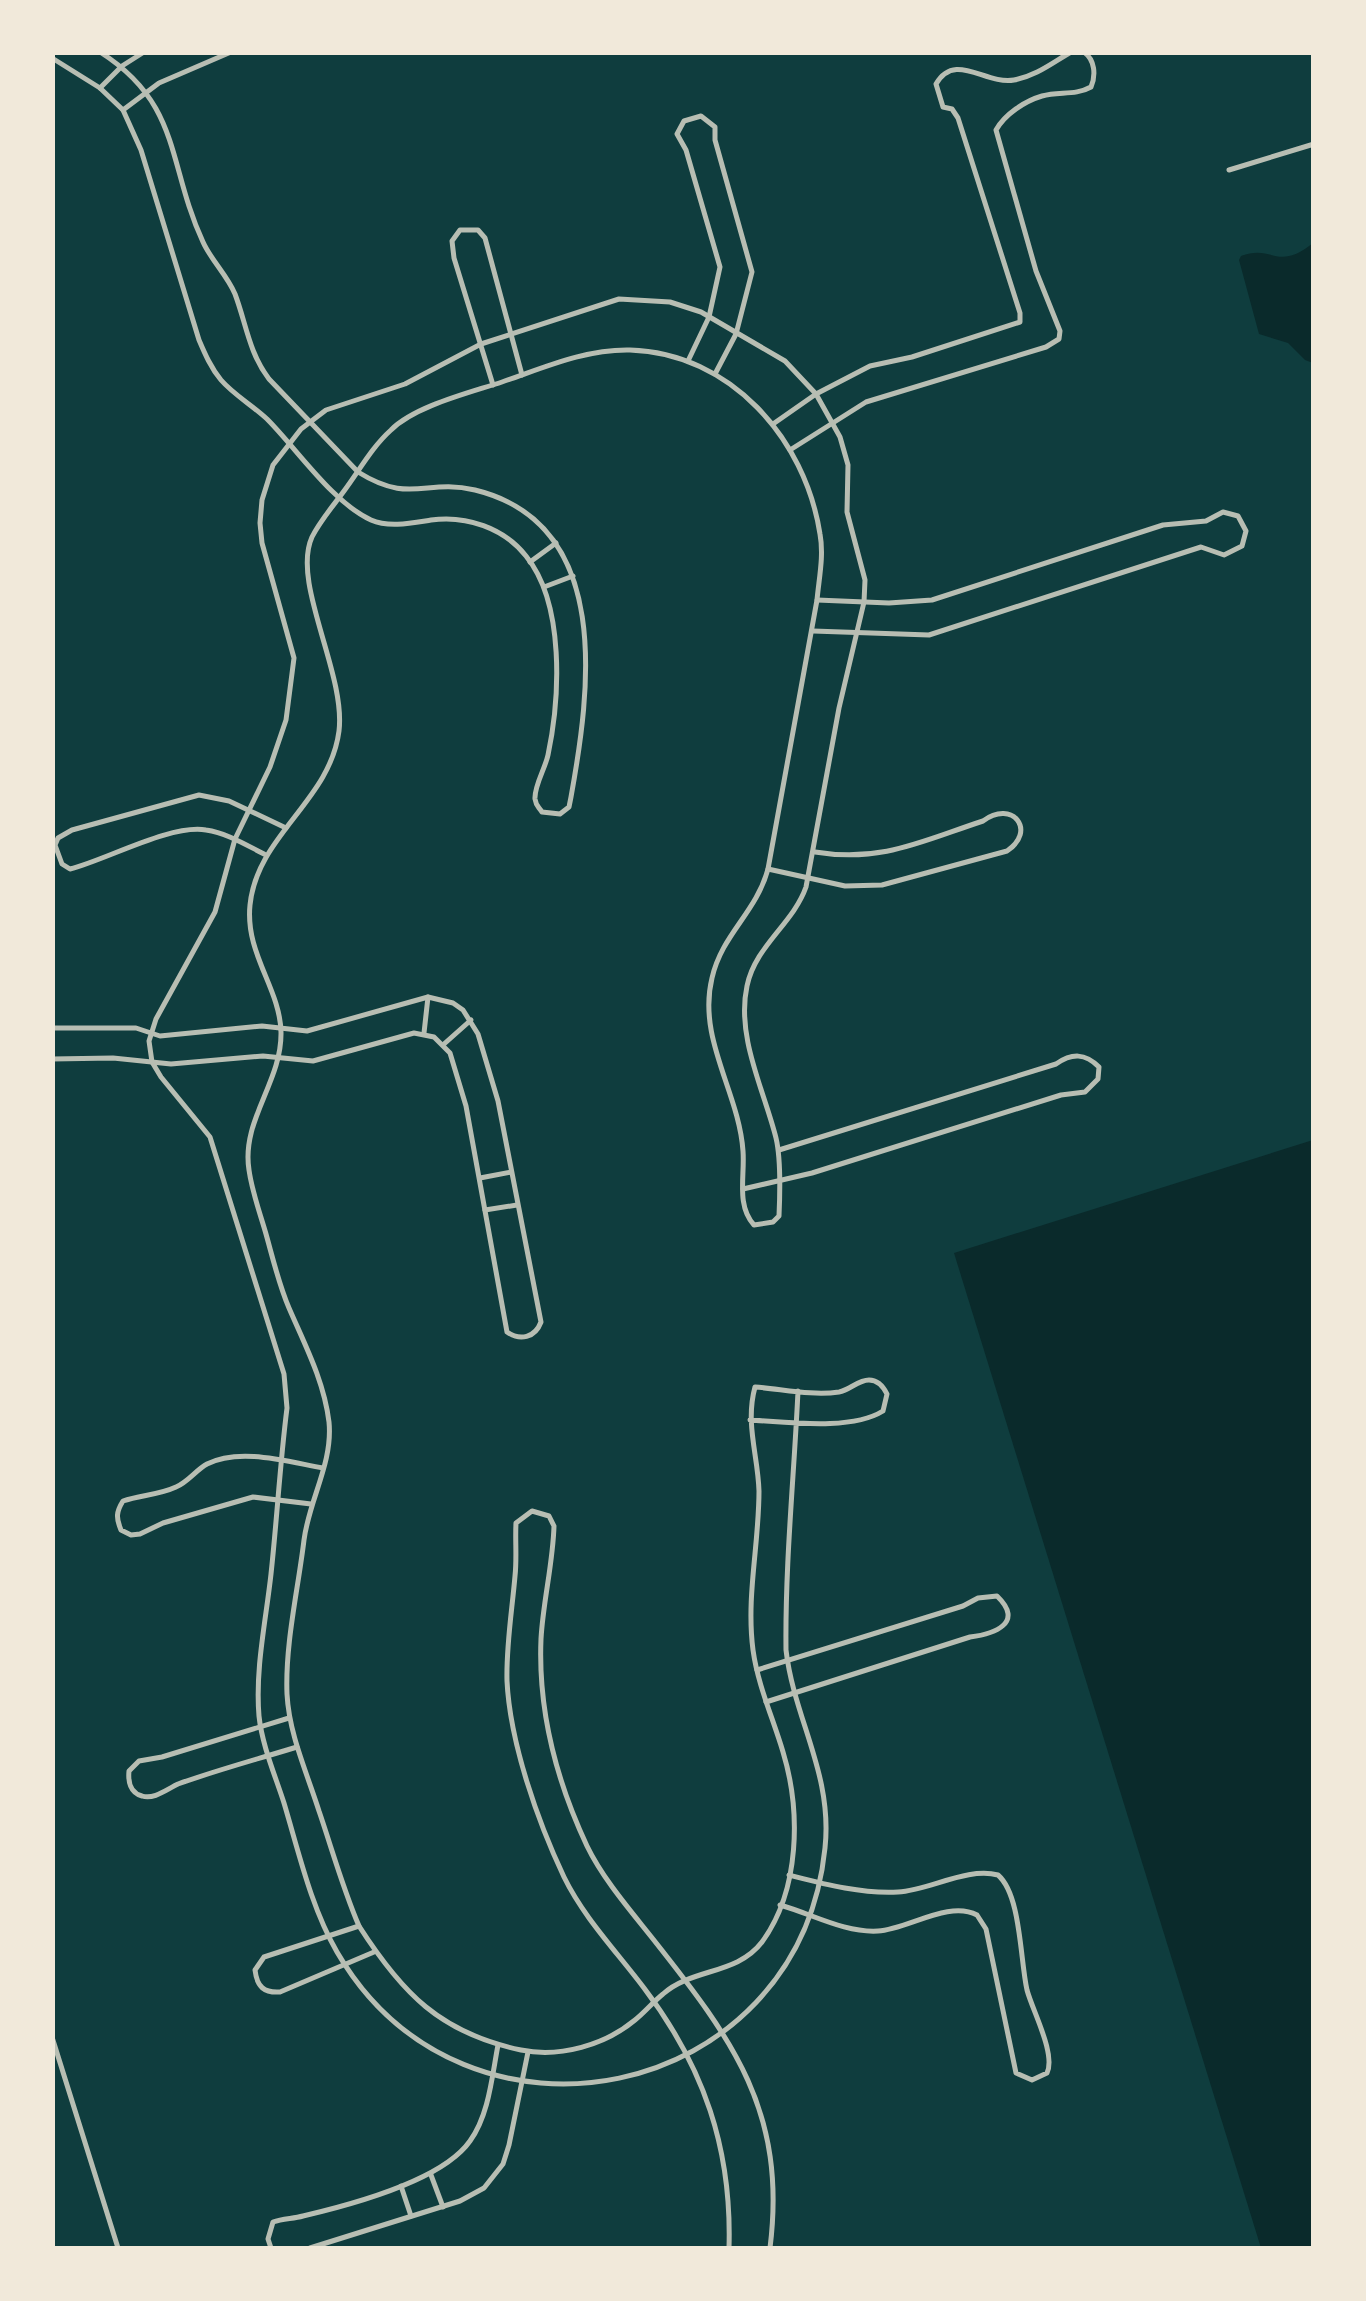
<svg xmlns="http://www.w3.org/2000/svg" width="1366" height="2301" viewBox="0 0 1366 2301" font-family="'Public Sans',sans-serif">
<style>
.water{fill:#0a2a2b}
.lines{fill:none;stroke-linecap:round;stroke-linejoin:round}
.minor{stroke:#b8beb3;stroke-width:5}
</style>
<rect width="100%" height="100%" fill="#0f3d3e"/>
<g class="water">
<path d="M 1313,243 L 1314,243 L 1313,363 L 1305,360 L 1288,343 L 1259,334 L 1239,260 L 1241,256 C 1273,244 1277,272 1313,243 Z"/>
<path d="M 1313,1140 L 1314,2248 L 1261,2248 L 954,1253 Z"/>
</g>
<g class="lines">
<g class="minor">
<path d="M 52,58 L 100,88 L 123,110 L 141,150 L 199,340 C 205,354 211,368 221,380 C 234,395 252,405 267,419 C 297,449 332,502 371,520 C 389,528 412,523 431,520 C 466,515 504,528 526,556 C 565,604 560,698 548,755 C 545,769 534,786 535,799 C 536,806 538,806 542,812 L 560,814 L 569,807 L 571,797 C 590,692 614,524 475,490 C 425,478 411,505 358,472 L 269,379 C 249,353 246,323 235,294 C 227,275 211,260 203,242 C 167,165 182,104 100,52"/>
<path d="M 100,88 L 122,66 L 144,52"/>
<path d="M 123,110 L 159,83 L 231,52"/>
<path d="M 1229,170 L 1314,144"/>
<path d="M 688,361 L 709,317 L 720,267 L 686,150 L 677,134 L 684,121 L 701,116 L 715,127 L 715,140 L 752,272 L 736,334 L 715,374"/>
<path d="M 493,385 L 454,258 L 452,241 L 460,230 L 478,230 L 485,238 L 522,375"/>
<path d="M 773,424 L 816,394 L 870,366 L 912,357 L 1020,322 L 1020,313 L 958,118 L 952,109 L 943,107 L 936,84 C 955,51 985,85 1014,80 C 1036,76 1052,63 1071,52"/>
<path d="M 790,450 L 866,402 L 1046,347 L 1059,339 L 1060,331 L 1036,271 L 996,130 C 1005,114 1025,101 1042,96 C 1059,91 1075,96 1091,87 C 1096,75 1095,60 1084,52"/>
<path d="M 530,562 L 556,543"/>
<path d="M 544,587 L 573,576"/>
<path d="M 813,631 L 929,635 L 1201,547 L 1224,555 L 1242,546 L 1246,531 L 1238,516 L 1223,512 L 1206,521 L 1163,525 L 932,600 L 889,603 L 817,600"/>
<path d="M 264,854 C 246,845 227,833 206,830 C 170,824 106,860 70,869 L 62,864 L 55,845 L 58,838 L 72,830 L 199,795 L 229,801 L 286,828"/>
<path d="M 768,869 L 845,886 L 882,885 L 1007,851 C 1037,831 1013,799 983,821 C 922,841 881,863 815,852"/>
<path d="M 52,1028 L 136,1028 L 160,1036 L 262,1026 L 307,1031 L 428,997 L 453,1003 L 463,1010 L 478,1034 L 498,1101 L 541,1322 C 535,1338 520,1341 507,1332 L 466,1106 L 450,1053 L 434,1037 L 414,1033 L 313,1061 L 263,1056 L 171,1064 L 113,1058 L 52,1059"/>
<path d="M 424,1033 L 428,997"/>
<path d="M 444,1044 L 471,1020"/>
<path d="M 480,1178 L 511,1172"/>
<path d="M 743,1189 L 812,1173 L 1061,1095 L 1085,1092 L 1098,1079 L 1099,1067 C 1085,1053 1072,1053 1056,1064 L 779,1150"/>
<path d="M 485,1210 L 517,1205"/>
<path d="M 750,1420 C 787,1422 851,1431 883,1411 L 887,1394 C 883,1386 878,1380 869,1380 C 858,1380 850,1390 839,1392 C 812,1396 782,1389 755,1387 C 745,1424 758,1455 759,1491 C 759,1545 746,1597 753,1650 C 758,1686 773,1718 783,1752 C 801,1811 800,1890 762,1942 C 737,1975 692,1968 663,1994 C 653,2002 645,2012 635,2020 C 605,2045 560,2058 521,2050 C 440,2033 402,1993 359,1926 C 343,1889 332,1849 319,1811 C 307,1773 289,1734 287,1694 C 285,1644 298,1590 304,1540 C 309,1500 333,1463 329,1422 C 324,1381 305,1345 289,1308 C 279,1285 273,1259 266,1234 C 260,1213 252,1192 249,1170 C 241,1120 282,1082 281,1032 C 280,988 245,954 250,905 C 257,835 330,801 339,731 C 346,673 291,583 312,537 C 320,521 333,506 344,491 C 359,471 372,447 391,430 C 415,406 469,393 502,382 C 543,368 585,349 630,350 C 730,353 805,438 820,534 C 824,556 819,578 817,600 L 768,869 C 756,913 722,934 712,978 C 697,1039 739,1092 743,1151 C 745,1176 736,1205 754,1225 L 773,1222 L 779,1216 C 780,1194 781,1159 776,1138 C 764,1090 736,1037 747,986 C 755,946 793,924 806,887 L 839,708 L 864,602 L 865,580 L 847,512 L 848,465 L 840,437 L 816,394 L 785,361 L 701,312 L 670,302 L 619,299 L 481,344 L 405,384 L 326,410 L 301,429 L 273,465 L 262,500 L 260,523 L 262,543 L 294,658 L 286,720 L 270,767 L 235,839 L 215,912 L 156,1019 L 149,1041 L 152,1062 L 161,1077 L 210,1137 L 284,1374 L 287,1408 C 280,1463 277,1519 271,1574 C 266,1620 255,1669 259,1716 C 262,1745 275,1775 284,1803 C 299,1853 311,1907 337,1952 C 465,2172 799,2103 825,1848 C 833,1774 794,1719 786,1650 C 785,1563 794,1477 798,1391"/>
<path d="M 311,1504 L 253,1497 L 163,1523 L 140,1534 L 131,1535 L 121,1530 C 116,1518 116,1512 123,1501 C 140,1495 159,1495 176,1487 C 188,1482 196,1470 207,1464 C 240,1447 289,1462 323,1468"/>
<path d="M 757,1670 L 963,1606 L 978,1598 L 997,1596 C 1025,1623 994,1634 970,1637 L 766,1702"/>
<path d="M 289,1718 L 162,1757 L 139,1761 L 129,1771 C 128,1781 130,1793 142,1796 C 154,1800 167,1789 178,1784 C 217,1770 258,1759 297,1747"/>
<path d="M 780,1905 C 812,1914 845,1933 878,1931 C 908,1929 949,1900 977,1915 L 986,1929 L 1016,2073 L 1032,2080 L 1047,2073 C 1056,2054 1033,2012 1027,1990 C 1020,1959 1021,1895 998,1875 C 967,1867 930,1890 898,1892 C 861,1894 824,1884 789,1875"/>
<path d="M 359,1926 L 264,1957 L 255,1970 C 257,1987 264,1993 280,1992 L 374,1952"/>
<path d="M 52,2037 L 118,2248"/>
<path d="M 431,2175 L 443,2207"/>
<path d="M 401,2186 L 411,2216"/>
<path d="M 271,2248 L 268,2239 L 273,2222 C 283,2218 293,2219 303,2216 C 350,2205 442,2181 470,2141 C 489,2115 492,2076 498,2045"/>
<path d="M 310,2248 L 460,2201 L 484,2188 L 503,2164 L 509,2145 L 528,2052"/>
<path d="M 729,2248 C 732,2149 704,2067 644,1988 C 617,1952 584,1918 564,1877 C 538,1822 510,1743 507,1681 C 506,1646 512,1611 515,1576 C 517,1558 515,1540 516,1523 L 532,1511 L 549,1516 L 554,1526 C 553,1563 543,1602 541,1639 C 538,1710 557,1782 587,1846 C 603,1879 630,1910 653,1939 C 733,2040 787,2112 770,2248"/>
</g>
</g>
<rect width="1366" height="2301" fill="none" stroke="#f1e9da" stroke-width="110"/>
</svg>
